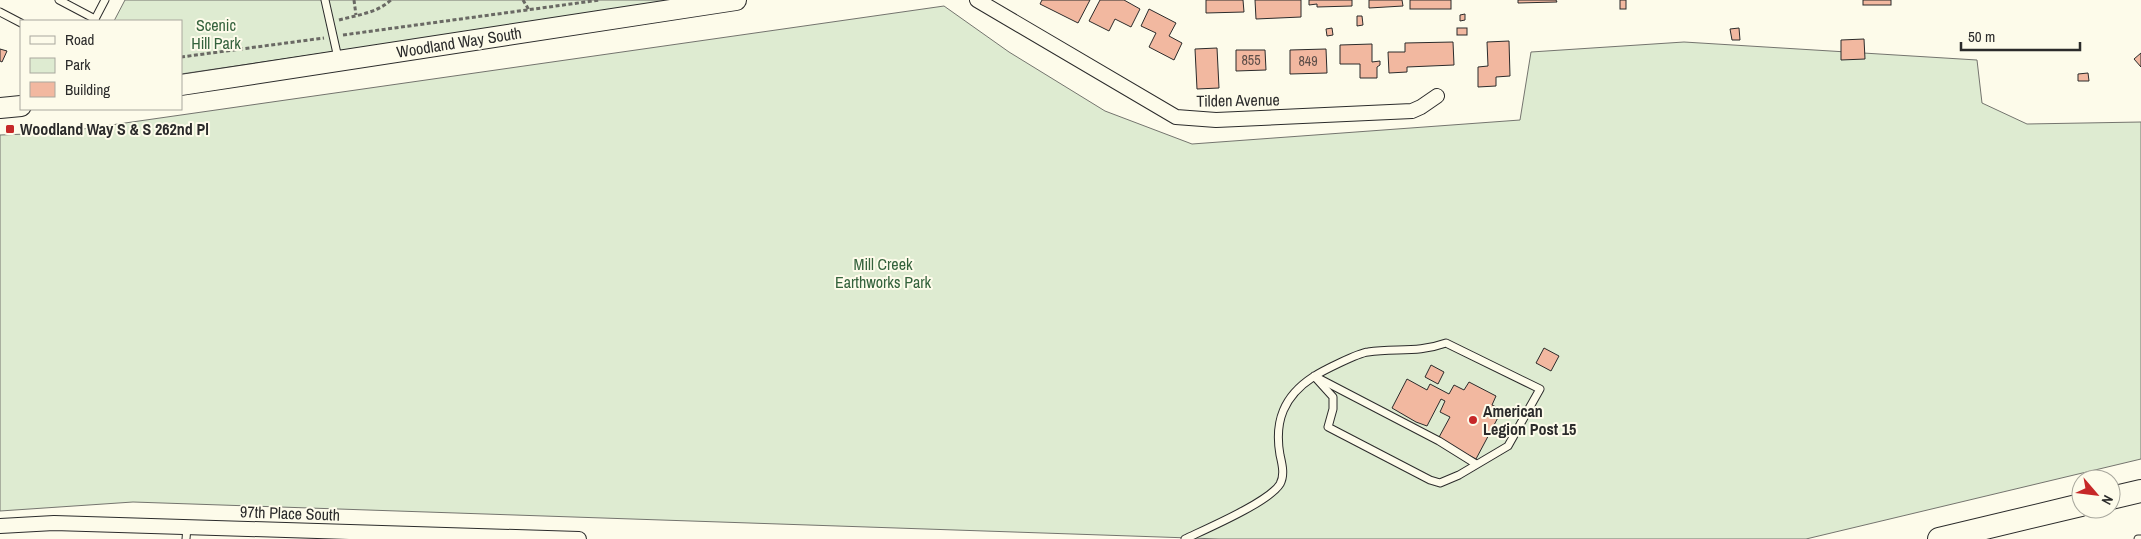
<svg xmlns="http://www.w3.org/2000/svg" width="2141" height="539" viewBox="0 0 2141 539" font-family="'Archivo Narrow',sans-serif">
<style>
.green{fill:#deebd1;stroke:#74746e}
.building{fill:#f2b8a0;stroke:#2b2b2b}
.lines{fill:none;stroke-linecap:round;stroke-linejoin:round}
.lane-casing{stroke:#2b2b2b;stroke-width:9}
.street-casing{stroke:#2b2b2b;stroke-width:16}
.secondary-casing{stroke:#2b2b2b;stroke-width:22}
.primary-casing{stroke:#2b2b2b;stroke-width:24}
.path{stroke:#6a6964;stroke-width:3;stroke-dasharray:4 2.5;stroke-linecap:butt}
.lane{stroke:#fdfbea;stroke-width:7}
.street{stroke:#fdfbea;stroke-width:14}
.secondary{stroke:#fdfbea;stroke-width:20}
.primary{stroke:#fdfbea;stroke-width:22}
.poi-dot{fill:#c62828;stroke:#fdfbea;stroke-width:2}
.labels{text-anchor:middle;stroke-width:4;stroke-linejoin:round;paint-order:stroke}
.number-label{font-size:14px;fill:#5d4e48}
.park-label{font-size:16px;fill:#34623c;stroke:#fdfbea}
.street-label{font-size:16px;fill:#2b2b2b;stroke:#fdfbea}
.poi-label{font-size:16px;font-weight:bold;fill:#2b2b2b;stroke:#fdfbea;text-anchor:start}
</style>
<rect width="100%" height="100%" fill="#fdfbea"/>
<g class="green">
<path d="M 125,0 L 685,0 L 181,74 L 181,21 L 114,21 Z"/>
<path d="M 944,6 L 1009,52 L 1105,111 L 1192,144 L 1520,120 L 1531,52 L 1684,42 L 1977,60 L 1982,103 L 2027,124 L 2141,122 L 2141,459 L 1806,539 L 1219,539 L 133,502 L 0,511 L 0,135 L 55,133 Z"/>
</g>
<g class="building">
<path d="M 1042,0 L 1090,0 L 1078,23 L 1040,4 Z"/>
<path d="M 1100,0 L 1124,0 L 1140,9 L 1131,27 L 1115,19 L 1109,31 L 1089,21 Z"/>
<path d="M 1206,0 L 1243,0 L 1244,12 L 1206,13 Z"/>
<path d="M 1255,0 L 1301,0 L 1301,17 L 1256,19 Z"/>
<path d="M 1309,0 L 1352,0 L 1352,6 L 1317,7 L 1317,4 L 1309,5 Z"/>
<path d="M 1369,0 L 1402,0 L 1403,6 L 1369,8 Z"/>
<rect x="1410" y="0" width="41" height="9"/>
<path d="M 1518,0 L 1556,0 L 1557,2 L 1518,3 Z"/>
<rect x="1620" y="0" width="6" height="9"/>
<rect x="1863" y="0" width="28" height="5"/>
<path d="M 1149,9 L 1176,23 L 1169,36 L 1182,43 L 1174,60 L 1149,47 L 1156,33 L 1141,26 Z"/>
<path d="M 1465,14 L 1465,20 L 1460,21 L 1460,15 Z"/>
<path d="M 1357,16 L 1362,16 L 1363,25 L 1357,26 Z"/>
<path d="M 1332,28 L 1333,35 L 1327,36 L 1326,29 Z"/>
<rect x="1457" y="28" width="10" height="7"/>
<path d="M 1739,28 L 1740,40 L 1732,40 L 1730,29 Z"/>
<path d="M 1864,39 L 1865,59 L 1841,60 L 1841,40 Z"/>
<path d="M 1509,41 L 1510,76 L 1496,77 L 1496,86 L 1478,87 L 1478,67 L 1488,66 L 1487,42 Z"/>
<path d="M 1453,42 L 1454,65 L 1407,67 L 1407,72 L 1389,73 L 1388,52 L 1405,52 L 1405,43 Z"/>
<path d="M 1372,44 L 1372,62 L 1380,61 L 1380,65 L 1377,67 L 1377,78 L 1360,78 L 1360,64 L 1340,64 L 1340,45 Z"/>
<path d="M 1217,48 L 1219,88 L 1197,89 L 1195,49 Z"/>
<path d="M 0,49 L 7,51 L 2,62 L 0,61 Z"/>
<path d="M 1326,49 L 1327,73 L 1290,74 L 1290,50 Z"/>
<path d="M 1236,50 L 1265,50 L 1266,70 L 1236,71 Z"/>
<path d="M 2141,53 L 2141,67 L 2134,59 Z"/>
<path d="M 2088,73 L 2089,81 L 2078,81 L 2078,74 Z"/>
<path d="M 1544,348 L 1559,356 L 1551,371 L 1536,363 Z"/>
<path d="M 1431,365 L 1444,372 L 1438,384 L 1425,377 Z"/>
<path d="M 1407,379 L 1427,390 L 1430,384 L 1449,394 L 1454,385 L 1464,390 L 1469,382 L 1496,396 L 1492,405 L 1502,410 L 1476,459 L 1438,439 L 1450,417 L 1440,412 L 1445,401 L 1441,399 L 1427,426 L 1416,422 L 1392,408 Z"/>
</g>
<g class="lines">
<defs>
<g id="lane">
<path d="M 59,0 L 95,19"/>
<path d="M 325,0 L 338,58"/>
<path d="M 0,12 L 21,23"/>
<path d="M 94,21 L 105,0"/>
<path d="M 1318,378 L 1439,441 L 1476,464"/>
<path d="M 186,539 L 187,527"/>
<path d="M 1185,539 C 1206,529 1269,502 1280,484 C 1285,475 1282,464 1280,455 C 1274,421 1284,396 1313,377 C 1322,371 1358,353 1368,352 C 1396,348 1418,353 1446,343 L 1540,389 L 1508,446 L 1459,475 L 1440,483 L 1430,480 L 1328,427 L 1333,409 L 1333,397 L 1314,376"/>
<path d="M 2138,539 L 2141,539"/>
</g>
<g id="street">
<path d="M 977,0 L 1176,117 L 1216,120 L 1412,111 L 1421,107 L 1437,96"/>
<path d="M 0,526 L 54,523 L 579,539"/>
</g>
<g id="secondary">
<path d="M 181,85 L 736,0"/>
<path d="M 0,108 L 21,106"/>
</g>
<g id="primary">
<path d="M 2111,498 L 2141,491"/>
<path d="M 1939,539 L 2081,505"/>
</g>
</defs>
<use href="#lane" class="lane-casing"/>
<use href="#street" class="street-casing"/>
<use href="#secondary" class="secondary-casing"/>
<use href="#primary" class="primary-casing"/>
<g class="path">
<path d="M 354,0 L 356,15"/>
<path d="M 523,0 L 529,10"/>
<path d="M 339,20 C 357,15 377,13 391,0"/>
<path d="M 343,35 L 600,0"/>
<path d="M 181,57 L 324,38"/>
</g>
<use href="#lane" class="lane"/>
<use href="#street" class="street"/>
<use href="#secondary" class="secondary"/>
<use href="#primary" class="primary"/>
</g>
<g class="poi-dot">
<rect x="5" y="124" width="10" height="10" rx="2.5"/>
<circle cx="1473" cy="420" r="5"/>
</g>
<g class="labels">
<g class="number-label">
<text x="1251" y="65">855</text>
<text x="1308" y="66">849</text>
</g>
<g class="park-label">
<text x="216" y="31">Scenic<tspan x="216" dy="18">Hill Park</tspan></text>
<text x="883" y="270">Mill Creek<tspan x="883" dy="18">Earthworks Park</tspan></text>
</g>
<g class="street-label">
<text transform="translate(459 42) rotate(-9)" y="6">Woodland Way South</text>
<text transform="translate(1238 100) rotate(-1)" y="6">Tilden Avenue</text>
<text transform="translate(290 513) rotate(2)" y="6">97th Place South</text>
</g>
<g class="poi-label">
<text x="20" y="135">Woodland Way S &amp; S 262nd Pl</text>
<text x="1483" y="417">American<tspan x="1483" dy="18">Legion Post 15</tspan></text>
</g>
</g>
<rect x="20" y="20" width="162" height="90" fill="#fdfbea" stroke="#a9a89e"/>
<rect x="30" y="36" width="25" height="8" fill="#fdfbea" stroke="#a9a89e"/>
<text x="65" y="45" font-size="15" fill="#2b2b2b">Road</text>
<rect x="30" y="58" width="25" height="15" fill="#deebd1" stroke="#a9a89e"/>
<text x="65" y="70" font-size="15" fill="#2b2b2b">Park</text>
<rect x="30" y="82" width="25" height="15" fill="#f2b8a0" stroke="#a9a89e"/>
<text x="65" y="95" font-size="15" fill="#2b2b2b">Building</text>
<g transform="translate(2096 494) rotate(118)"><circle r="24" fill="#fdfbea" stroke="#a9a89e"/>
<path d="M0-4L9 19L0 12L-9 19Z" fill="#c62828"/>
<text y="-8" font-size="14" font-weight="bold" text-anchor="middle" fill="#2b2b2b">N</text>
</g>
<path d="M1961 42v8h119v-8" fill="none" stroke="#2b2b2b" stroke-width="2.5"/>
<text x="1968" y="42" font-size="15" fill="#2b2b2b" stroke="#fdfbea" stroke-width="4" paint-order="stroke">50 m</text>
</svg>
